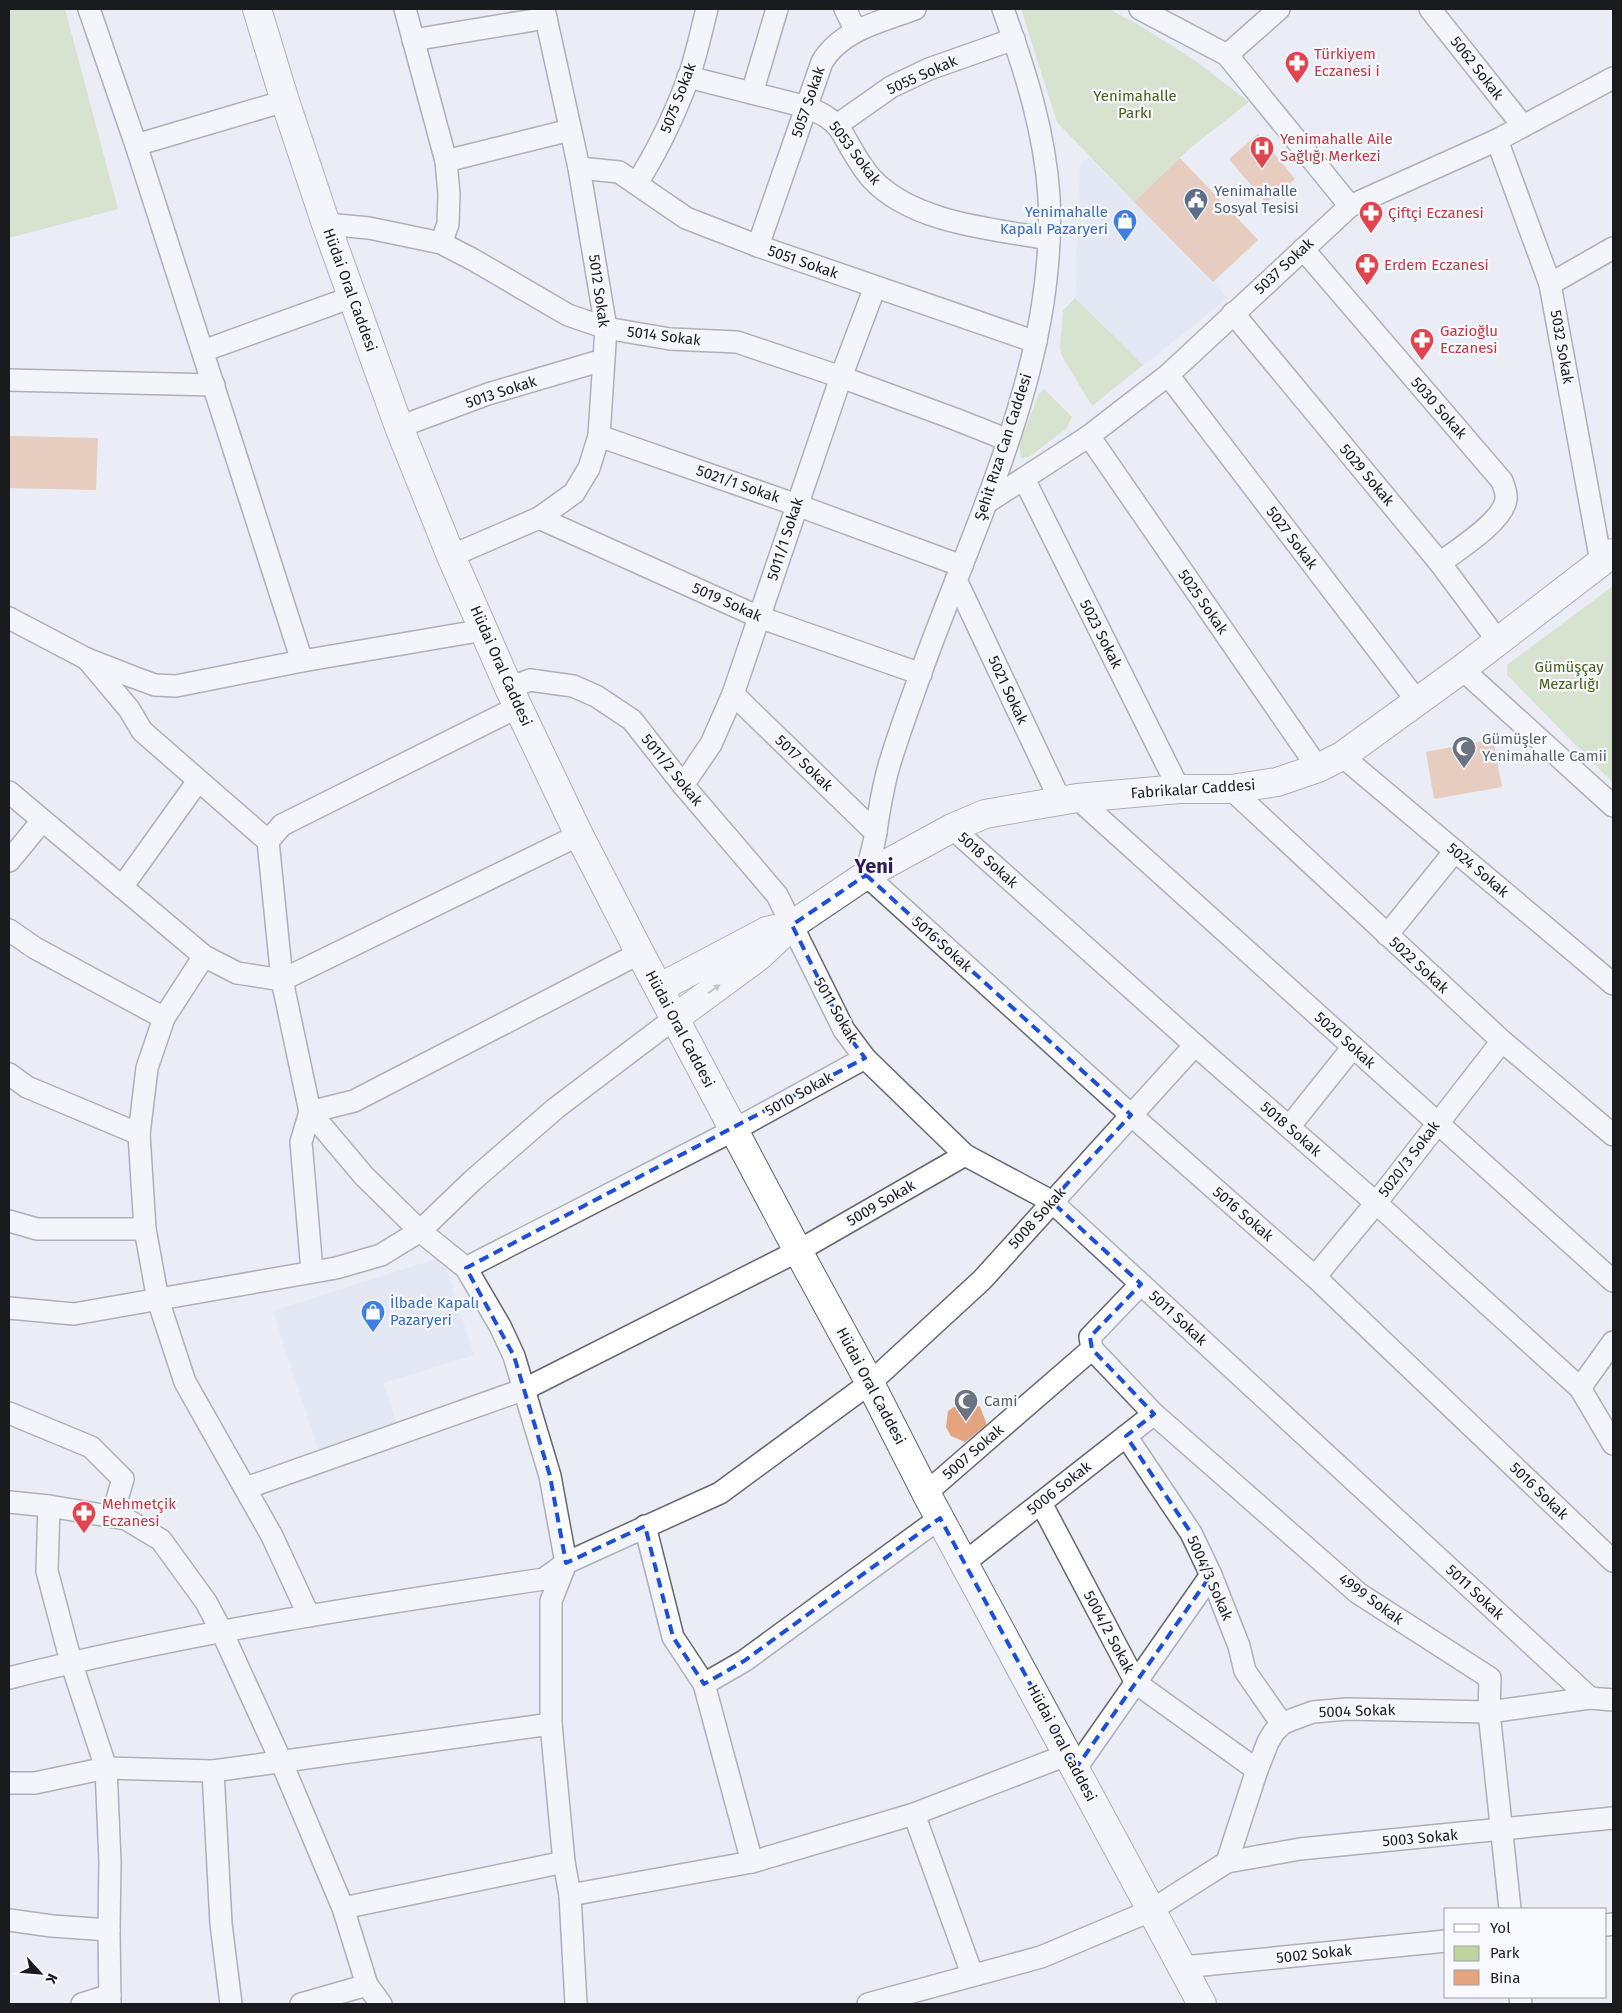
<svg xmlns="http://www.w3.org/2000/svg" width="1622" height="2013" viewBox="0 0 1622 2013" font-family="'Fira Sans',sans-serif">
<style>
.built{fill:#dde0f2}
.green{fill:#c0d4a0}
.building{fill:#e4a47f}
.lines{fill:none;stroke-linecap:round;stroke-linejoin:round}
.street-casing{stroke:#656770;stroke-width:24}
.secondary-casing{stroke:#656770;stroke-width:30}
.street{stroke:#fff;stroke-width:21}
.secondary{stroke:#fff;stroke-width:28}
.oneway{fill:#98989a}
.marked{fill:none;stroke:#1d4ed8;stroke-width:4;stroke-dasharray:10 6;stroke-linejoin:round}
.labels{text-anchor:middle;stroke-width:4.5;stroke-linejoin:round;paint-order:stroke}
.health-label{font-size:15px;fill:#be3a42;stroke:#f8f9fe;text-anchor:start}
.street-label{font-size:15px;fill:#1a1b1e;stroke:#f8f9fe}
.park-label{font-size:15px;fill:#495f1b;stroke:#f8f9fe}
.service-label{font-size:15px;fill:#4e5e75;stroke:#f8f9fe;text-anchor:start}
.shop-label{font-size:15px;fill:#366cbe;stroke:#f8f9fe;text-anchor:end}
.worship-label{font-size:15px;fill:#5b616d;stroke:#f8f9fe;text-anchor:start}
.district-label{font-size:20px;font-weight:bold;fill:#2f1d57;stroke:#f8f9fe}
</style>
<rect width="100%" height="100%" fill="#eaecf6"/>
<g class="built">
<path d="M 1089,157 L 1228,298 L 1143,365 L 1075,298 L 1080,165 Z"/>
<path d="M 442,1257 L 474,1355 L 383,1383 L 397,1424 L 319,1450 L 273,1311 Z"/>
</g>
<g class="green">
<path d="M 9,9 L 65,9 L 118,209 L 9,238 Z"/>
<path d="M 1021,9 L 1109,9 L 1144,28 L 1194,60 L 1249,102 L 1189,149 L 1134,202 L 1057,122 Z"/>
<path d="M 1075,298 L 1143,365 L 1092,406 L 1062,356 L 1060,348 L 1063,311 Z"/>
<path d="M 1044,389 L 1072,417 L 1066,429 L 1029,457 L 1021,458 L 1019,444 L 1039,394 Z"/>
<path d="M 1613,586 L 1613,783 L 1507,675 L 1507,665 Z"/>
</g>
<g class="building">
<path d="M 1258,134 L 1295,179 L 1266,203 L 1229,159 Z"/>
<path d="M 1180,158 L 1258,240 L 1213,282 L 1134,202 Z"/>
<path d="M 9,436 L 98,438 L 96,490 L 9,488 Z"/>
<path d="M 1493,739 L 1502,787 L 1434,799 L 1426,752 Z"/>
<path d="M 961,1402 L 971,1402 L 980,1407 L 986,1422 L 986,1425 L 965,1442 L 951,1436 L 946,1427 L 948,1411 Z"/>
</g>
<g class="lines">
<defs>
<g id="street">
<path d="M 89,9 L 136,145 L 302,661"/>
<path d="M 405,9 L 446,161 L 449,194 L 448,224 L 441,243"/>
<path d="M 845,9 L 856,31"/>
<path d="M 1003,9 C 1025,70 1045,132 1049,197 C 1057,365 975,521 920,675 C 909,707 896,740 887,773 C 882,793 879,811 876,831 C 874,846 869,860 866,875 L 1131,1115 L 1315,1277 L 1613,1561"/>
<path d="M 1140,9 L 1227,55 L 1350,206"/>
<path d="M 1430,9 L 1523,126"/>
<path d="M 413,40 L 546,18"/>
<path d="M 1227,55 L 1279,9"/>
<path d="M 688,77 L 807,107 C 820,113 830,117 839,128 C 850,145 859,165 872,179 C 913,223 993,229 1049,239"/>
<path d="M 752,93 L 777,9"/>
<path d="M 837,125 L 891,87 L 929,69 L 1014,39"/>
<path d="M 1497,140 L 1550,284 L 1601,562"/>
<path d="M 136,145 L 285,101"/>
<path d="M 446,161 L 570,130"/>
<path d="M 579,168 L 619,172 L 686,218 L 758,246 L 1036,342"/>
<path d="M 637,183 C 658,150 674,116 688,79 C 696,57 701,32 707,9"/>
<path d="M 326,224 L 369,228 L 441,243 L 472,259 L 568,315 L 606,328 L 670,339 L 737,342 L 841,377 L 955,419 L 1008,440"/>
<path d="M 758,246 L 822,62 C 841,30 882,21 915,9"/>
<path d="M 1303,249 L 1502,481 C 1504,487 1507,493 1506,499 C 1504,521 1457,550 1440,563"/>
<path d="M 1550,284 L 1613,248"/>
<path d="M 1233,313 L 1440,563 L 1498,641"/>
<path d="M 203,351 L 352,297"/>
<path d="M 1168,375 L 1417,701"/>
<path d="M 9,380 L 214,385"/>
<path d="M 399,427 L 488,394 L 603,360"/>
<path d="M 599,436 L 797,505 L 962,566"/>
<path d="M 1089,436 L 1318,768"/>
<path d="M 1024,479 L 1179,789"/>
<path d="M 986,503 L 1089,436 L 1168,375 L 1350,206 L 1497,140 L 1613,78"/>
<path d="M 539,518 L 759,617 L 921,674"/>
<path d="M 451,556 L 539,518 L 574,493 L 589,468 L 599,436 L 606,328 L 579,168 L 544,9"/>
<path d="M 956,580 L 1060,800"/>
<path d="M 9,618 L 87,659 L 133,677 L 155,685 L 176,686 L 302,661 L 484,630"/>
<path d="M 87,659 L 129,709 L 142,731 L 268,841 L 282,825 L 518,707"/>
<path d="M 1462,669 L 1613,806"/>
<path d="M 509,688 L 530,680 L 573,686 L 596,696 L 632,720 L 683,785 L 777,895 L 844,1030 L 865,1058 L 965,1155 L 1051,1201 L 1590,1698"/>
<path d="M 733,694 L 876,833"/>
<path d="M 1342,756 L 1613,984"/>
<path d="M 683,785 L 711,744 L 733,694 L 841,377 L 875,287"/>
<path d="M 1231,789 L 1502,1041 L 1613,1135"/>
<path d="M 9,792 L 204,956 L 237,973 L 282,980 L 579,835"/>
<path d="M 1077,798 L 1613,1281"/>
<path d="M 952,828 L 1195,1045 L 1376,1203 L 1580,1388 L 1613,1444"/>
<path d="M 268,841 L 282,980 L 310,1112 L 364,1176 L 420,1231 L 466,1268 L 500,1326 L 514,1356 L 550,1476 L 566,1563 L 551,1601 L 551,1724 L 564,1862 L 570,1895 L 576,2004"/>
<path d="M 9,861 L 42,821"/>
<path d="M 122,887 L 198,781"/>
<path d="M 9,930 L 35,948 L 164,1018"/>
<path d="M 1387,935 L 1455,851"/>
<path d="M 204,956 L 164,1018 L 147,1068 L 139,1134 L 145,1229 L 158,1300 L 185,1382 L 272,1536 L 309,1616"/>
<path d="M 9,1074 L 27,1087 L 139,1134"/>
<path d="M 1289,1127 L 1353,1047"/>
<path d="M 9,1221 L 37,1229 L 145,1229"/>
<path d="M 466,1268 L 734,1130 L 865,1058"/>
<path d="M 312,1271 L 301,1142 L 310,1112 L 354,1101 L 640,953"/>
<path d="M 1315,1277 L 1376,1203 L 1502,1041"/>
<path d="M 9,1308 L 74,1314 L 336,1268 L 381,1255 L 420,1231 L 472,1181 L 556,1108 L 675,1018"/>
<path d="M 1092,1349 L 1154,1414 L 1358,1593 L 1490,1678 L 1489,1712 L 1510,1909"/>
<path d="M 1580,1388 L 1613,1342"/>
<path d="M 9,1413 L 91,1447 L 123,1479 L 112,1516"/>
<path d="M 1126,1436 L 1191,1533 L 1211,1575 L 1239,1646 L 1245,1671 L 1282,1724"/>
<path d="M 246,1488 L 525,1389 L 798,1251 L 965,1155"/>
<path d="M 926,1493 L 1092,1349 L 1090,1337 L 1141,1284"/>
<path d="M 9,1502 L 49,1506 L 126,1519 L 161,1540 L 206,1602 L 222,1632 L 281,1761 L 343,1908 L 367,1985 L 381,2004"/>
<path d="M 1041,1503 L 1136,1683 L 1257,1770"/>
<path d="M 49,1506 L 47,1571 L 71,1662 L 106,1768 L 110,1862 L 109,1930 L 110,2004"/>
<path d="M 645,1526 L 673,1637 L 704,1684 L 752,1862"/>
<path d="M 964,1563 L 1154,1414"/>
<path d="M 9,1678 C 185,1633 364,1606 544,1579 L 566,1563 L 720,1493 L 870,1383 L 982,1280 L 1195,1045"/>
<path d="M 704,1684 L 744,1661 L 940,1518"/>
<path d="M 1076,1768 L 1211,1575"/>
<path d="M 213,1771 L 221,1924 L 231,2004"/>
<path d="M 9,1783 L 35,1783 L 106,1768 L 213,1771 L 551,1724"/>
<path d="M 914,1814 L 972,1974"/>
<path d="M 1227,1862 L 1300,1849 L 1613,1818"/>
<path d="M 570,1895 L 752,1862 L 914,1814 L 1069,1754"/>
<path d="M 343,1908 L 564,1862"/>
<path d="M 9,1920 L 52,1926 L 109,1930"/>
<path d="M 1606,1925 L 1613,1924"/>
<path d="M 1183,1967 L 1446,1941"/>
<path d="M 1520,1997 L 1521,2004"/>
<path d="M 82,2004 L 110,1995"/>
<path d="M 301,2004 L 367,1985"/>
<path d="M 868,2004 L 1041,1957 L 1150,1911 L 1227,1862 L 1257,1770 L 1268,1742 L 1274,1732 L 1282,1724 L 1291,1720 L 1313,1712 L 1347,1709 L 1489,1712 L 1590,1698 L 1613,1700"/>
</g>
<g id="secondary">
<path d="M 257,9 L 285,101 L 326,224 L 399,427 L 451,556 L 509,688 L 579,835 L 640,953 L 798,1251 L 870,1383 L 926,1493 L 1202,2004"/>
<path d="M 659,988 L 767,931 L 776,929"/>
<path d="M 675,1018 L 758,957 L 792,925 L 866,875 L 952,828 L 985,814 L 1077,798 L 1179,789 L 1231,789 L 1277,782 L 1318,768 L 1342,756 L 1462,669 L 1613,553"/>
</g>
</defs>
<use href="#street" class="street-casing"/>
<use href="#secondary" class="secondary-casing"/>
<use href="#street" class="street"/>
<use href="#secondary" class="secondary"/>
</g>
<defs><path id="oneway-solid" d="M-6-.8H1V-3.2L6.5 0L1 3.2V.8H-6Z" transform="scale(1.25)"/></defs>
<use class="oneway" href="#oneway-solid" transform="translate(714 989) rotate(-36)"/>
<path d="M0 0H1622V2013H0ZM 866,875 L 1131,1115 L 1051,1201 L 1141,1284 L 1090,1337 L 1092,1349 L 1154,1414 L 1126,1436 L 1191,1533 L 1211,1575 L 1076,1768 L 940,1518 L 744,1661 L 704,1684 L 673,1637 L 645,1526 L 566,1563 L 550,1476 L 514,1356 L 466,1268 L 865,1058 L 844,1030 L 792,925 Z" fill="#eaecf6" fill-opacity=".55" fill-rule="evenodd"/>
<path class="marked" d="M 866,875 L 1131,1115 L 1051,1201 L 1141,1284 L 1090,1337 L 1092,1349 L 1154,1414 L 1126,1436 L 1191,1533 L 1211,1575 L 1076,1768 L 940,1518 L 744,1661 L 704,1684 L 673,1637 L 645,1526 L 566,1563 L 550,1476 L 514,1356 L 466,1268 L 865,1058 L 844,1030 L 792,925 Z"/>
<defs>
<symbol id="pharmacy-pin" viewBox="-11 -11 22 30"><path d="M0 17L-7.5 6A9.5 9.5 0 1 1 7.5 6Z" fill="#e0444e" stroke="#f8f9fe"/><path d="M-2-6h4v4h4v4h-4v4h-4v-4h-4v-4h4Z" fill="#fff"/></symbol>
<symbol id="hospital-pin" viewBox="-11 -11 22 30"><path d="M0 17L-7.5 6A9.5 9.5 0 1 1 7.5 6Z" fill="#e0444e" stroke="#f8f9fe"/><path d="M-5-5h3v3.5h4V-5h3V5h-3V1.5h-4V5h-3Z" fill="#fff"/></symbol>
<symbol id="civic-pin" viewBox="-11 -11 22 30"><path d="M0 17L-7.5 6A9.5 9.5 0 1 1 7.5 6Z" fill="#5c6f8a" stroke="#f8f9fe"/><path d="M-.6-6.5H3V-4.5H.6V-3L4-1V1h2V6H-6V1h2V-1L-.6-3ZM-1.2 2.5V6h2.4V2.5Z" fill="#fff"/></symbol>
<symbol id="shop-pin" viewBox="-11 -11 22 30"><path d="M0 17L-7.5 6A9.5 9.5 0 1 1 7.5 6Z" fill="#3f7fe0" stroke="#f8f9fe"/><path d="M-5-2.5h2.3a2.7 3.5 0 0 1 5.4 0H5L5.5 6h-11ZM-1.5-2.5h3a1.5 2.3 0 0 0-3 0Z" fill="#fff"/></symbol>
<symbol id="mosque-pin" viewBox="-11 -11 22 30"><path d="M0 17L-7.5 6A9.5 9.5 0 1 1 7.5 6Z" fill="#6b7280" stroke="#f8f9fe"/><path d="M3.5-4.9A6 6 0 1 0 3.5 4.9A5 5 0 1 1 3.5-4.9Z" fill="#fff"/></symbol>
</defs>
<g fill-rule="evenodd">
<use href="#pharmacy-pin" x="1283" y="49" width="28" height="38"/>
<use href="#hospital-pin" x="1248" y="134" width="28" height="38"/>
<use href="#civic-pin" x="1182" y="186" width="28" height="38"/>
<use href="#pharmacy-pin" x="1357" y="199" width="28" height="38"/>
<use href="#shop-pin" x="1111" y="207" width="28" height="38"/>
<use href="#pharmacy-pin" x="1353" y="251" width="28" height="38"/>
<use href="#pharmacy-pin" x="1408" y="326" width="28" height="38"/>
<use href="#mosque-pin" x="1450" y="734" width="28" height="38"/>
<use href="#shop-pin" x="359" y="1298" width="28" height="38"/>
<use href="#mosque-pin" x="952" y="1387" width="28" height="38"/>
<use href="#pharmacy-pin" x="70" y="1499" width="28" height="38"/>
</g>
<g class="labels">
<g class="health-label">
<text x="1314" y="59">Türkiyem<tspan x="1314" dy="17">Eczanesi i</tspan></text>
<text x="1280" y="144">Yenimahalle Aile<tspan x="1280" dy="17">Sağlığı Merkezi</tspan></text>
<text x="1388" y="218">Çiftçi Eczanesi</text>
<text x="1384" y="270">Erdem Eczanesi</text>
<text x="1440" y="336">Gazioğlu<tspan x="1440" dy="17">Eczanesi</tspan></text>
<text x="102" y="1509">Mehmetçik<tspan x="102" dy="17">Eczanesi</tspan></text>
</g>
<g class="street-label">
<text transform="translate(1477 68) rotate(52)" y="5">5062 Sokak</text>
<text transform="translate(922 75) rotate(-24)" y="5">5055 Sokak</text>
<text transform="translate(678 98) rotate(-69)" y="5">5075 Sokak</text>
<text transform="translate(808 102) rotate(-71)" y="5">5057 Sokak</text>
<text transform="translate(855 153) rotate(53)" y="5">5053 Sokak</text>
<text transform="translate(803 262) rotate(19)" y="5">5051 Sokak</text>
<text transform="translate(1284 266) rotate(-43)" y="5">5037 Sokak</text>
<text transform="translate(350 290) rotate(70)" y="5">Hüdai Oral Caddesi</text>
<text transform="translate(599 291) rotate(82)" y="5">5012 Sokak</text>
<text transform="translate(664 336) rotate(7)" y="5">5014 Sokak</text>
<text transform="translate(1562 347) rotate(80)" y="5">5032 Sokak</text>
<text transform="translate(501 392) rotate(-18)" y="5">5013 Sokak</text>
<text transform="translate(1439 408) rotate(49)" y="5">5030 Sokak</text>
<text transform="translate(1003 447) rotate(-72)" y="5">Şehit Rıza Can Caddesi</text>
<text transform="translate(1367 475) rotate(50)" y="5">5029 Sokak</text>
<text transform="translate(738 484) rotate(19)" y="5">5021/1 Sokak</text>
<text transform="translate(1292 538) rotate(53)" y="5">5027 Sokak</text>
<text transform="translate(785 539) rotate(-72)" y="5">5011/1 Sokak</text>
<text transform="translate(727 602) rotate(24)" y="5">5019 Sokak</text>
<text transform="translate(1203 602) rotate(55)" y="5">5025 Sokak</text>
<text transform="translate(1101 634) rotate(63)" y="5">5023 Sokak</text>
<text transform="translate(501 666) rotate(66)" y="5">Hüdai Oral Caddesi</text>
<text transform="translate(1008 690) rotate(65)" y="5">5021 Sokak</text>
<text transform="translate(804 763) rotate(44)" y="5">5017 Sokak</text>
<text transform="translate(672 770) rotate(51)" y="5">5011/2 Sokak</text>
<text transform="translate(1193 789) rotate(-4)" y="5">Fabrikalar Caddesi</text>
<text transform="translate(988 860) rotate(42)" y="5">5018 Sokak</text>
<text transform="translate(1478 870) rotate(40)" y="5">5024 Sokak</text>
<text transform="translate(942 944) rotate(42)" y="5">5016 Sokak</text>
<text transform="translate(1419 965) rotate(43)" y="5">5022 Sokak</text>
<text transform="translate(836 1010) rotate(60)" y="5">5011 Sokak</text>
<text transform="translate(680 1029) rotate(62)" y="5">Hüdai Oral Caddesi</text>
<text transform="translate(1345 1040) rotate(42)" y="5">5020 Sokak</text>
<text transform="translate(799 1094) rotate(-29)" y="5">5010 Sokak</text>
<text transform="translate(1291 1129) rotate(41)" y="5">5018 Sokak</text>
<text transform="translate(1409 1159) rotate(-53)" y="5">5020/3 Sokak</text>
<text transform="translate(881 1203) rotate(-30)" y="5">5009 Sokak</text>
<text transform="translate(1243 1214) rotate(41)" y="5">5016 Sokak</text>
<text transform="translate(1037 1218) rotate(-48)" y="5">5008 Sokak</text>
<text transform="translate(1178 1318) rotate(43)" y="5">5011 Sokak</text>
<text transform="translate(871 1386) rotate(62)" y="5">Hüdai Oral Caddesi</text>
<text transform="translate(973 1452) rotate(-41)" y="5">5007 Sokak</text>
<text transform="translate(1059 1488) rotate(-38)" y="5">5006 Sokak</text>
<text transform="translate(1539 1491) rotate(44)" y="5">5016 Sokak</text>
<text transform="translate(1210 1578) rotate(66)" y="5">5004/3 Sokak</text>
<text transform="translate(1475 1592) rotate(43)" y="5">5011 Sokak</text>
<text transform="translate(1371 1599) rotate(36)" y="5">4999 Sokak</text>
<text transform="translate(1109 1632) rotate(62)" y="5">5004/2 Sokak</text>
<text transform="translate(1357 1711) rotate(-2)" y="5">5004 Sokak</text>
<text transform="translate(1062 1743) rotate(62)" y="5">Hüdai Oral Caddesi</text>
<text transform="translate(1420 1838) rotate(-5)" y="5">5003 Sokak</text>
<text transform="translate(1314 1954) rotate(-6)" y="5">5002 Sokak</text>
</g>
<g class="park-label">
<text x="1135" y="101">Yenimahalle<tspan x="1135" dy="17">Parkı</tspan></text>
<text x="1569" y="672">Gümüşçay<tspan x="1569" dy="17">Mezarlığı</tspan></text>
</g>
<g class="service-label">
<text x="1214" y="196">Yenimahalle<tspan x="1214" dy="17">Sosyal Tesisi</tspan></text>
</g>
<g class="shop-label">
<text x="1108" y="217">Yenimahalle<tspan x="1108" dy="17">Kapalı Pazaryeri</tspan></text>
<text x="390" y="1308" text-anchor="start">İlbade Kapalı<tspan x="390" dy="17">Pazaryeri</tspan></text>
</g>
<g class="worship-label">
<text x="1482" y="744">Gümüşler<tspan x="1482" dy="17">Yenimahalle Camii</tspan></text>
<text x="984" y="1406">Cami</text>
</g>
<g class="district-label">
<text x="874" y="873">Yeni</text>
</g>
</g>
<rect width="1622" height="2013" fill="none" stroke="#1a1b1e" stroke-width="20"/>
<rect x="1444" y="1908" width="162" height="90" fill="#f8f9fe" stroke="#9fa0a4"/>
<rect x="1454" y="1924" width="25" height="8" fill="#ffffff" stroke="#9fa0a4"/>
<text x="1490" y="1933" font-size="15" fill="#1a1b1e">Yol</text>
<rect x="1454" y="1946" width="25" height="15" fill="#c0d4a0" stroke="#9fa0a4"/>
<text x="1490" y="1958" font-size="15" fill="#1a1b1e">Park</text>
<rect x="1454" y="1970" width="25" height="15" fill="#e4a47f" stroke="#9fa0a4"/>
<text x="1490" y="1983" font-size="15" fill="#1a1b1e">Bina</text>
<g transform="translate(40 1973) rotate(116)" stroke="#f8f9fe" stroke-width="4" paint-order="stroke">
<path d="M0-4L9 19L0 12L-9 19Z" fill="#1a1b1e"/>
<text y="-8" font-size="14" font-weight="bold" text-anchor="middle" fill="#1a1b1e">K</text>
</g>
</svg>
